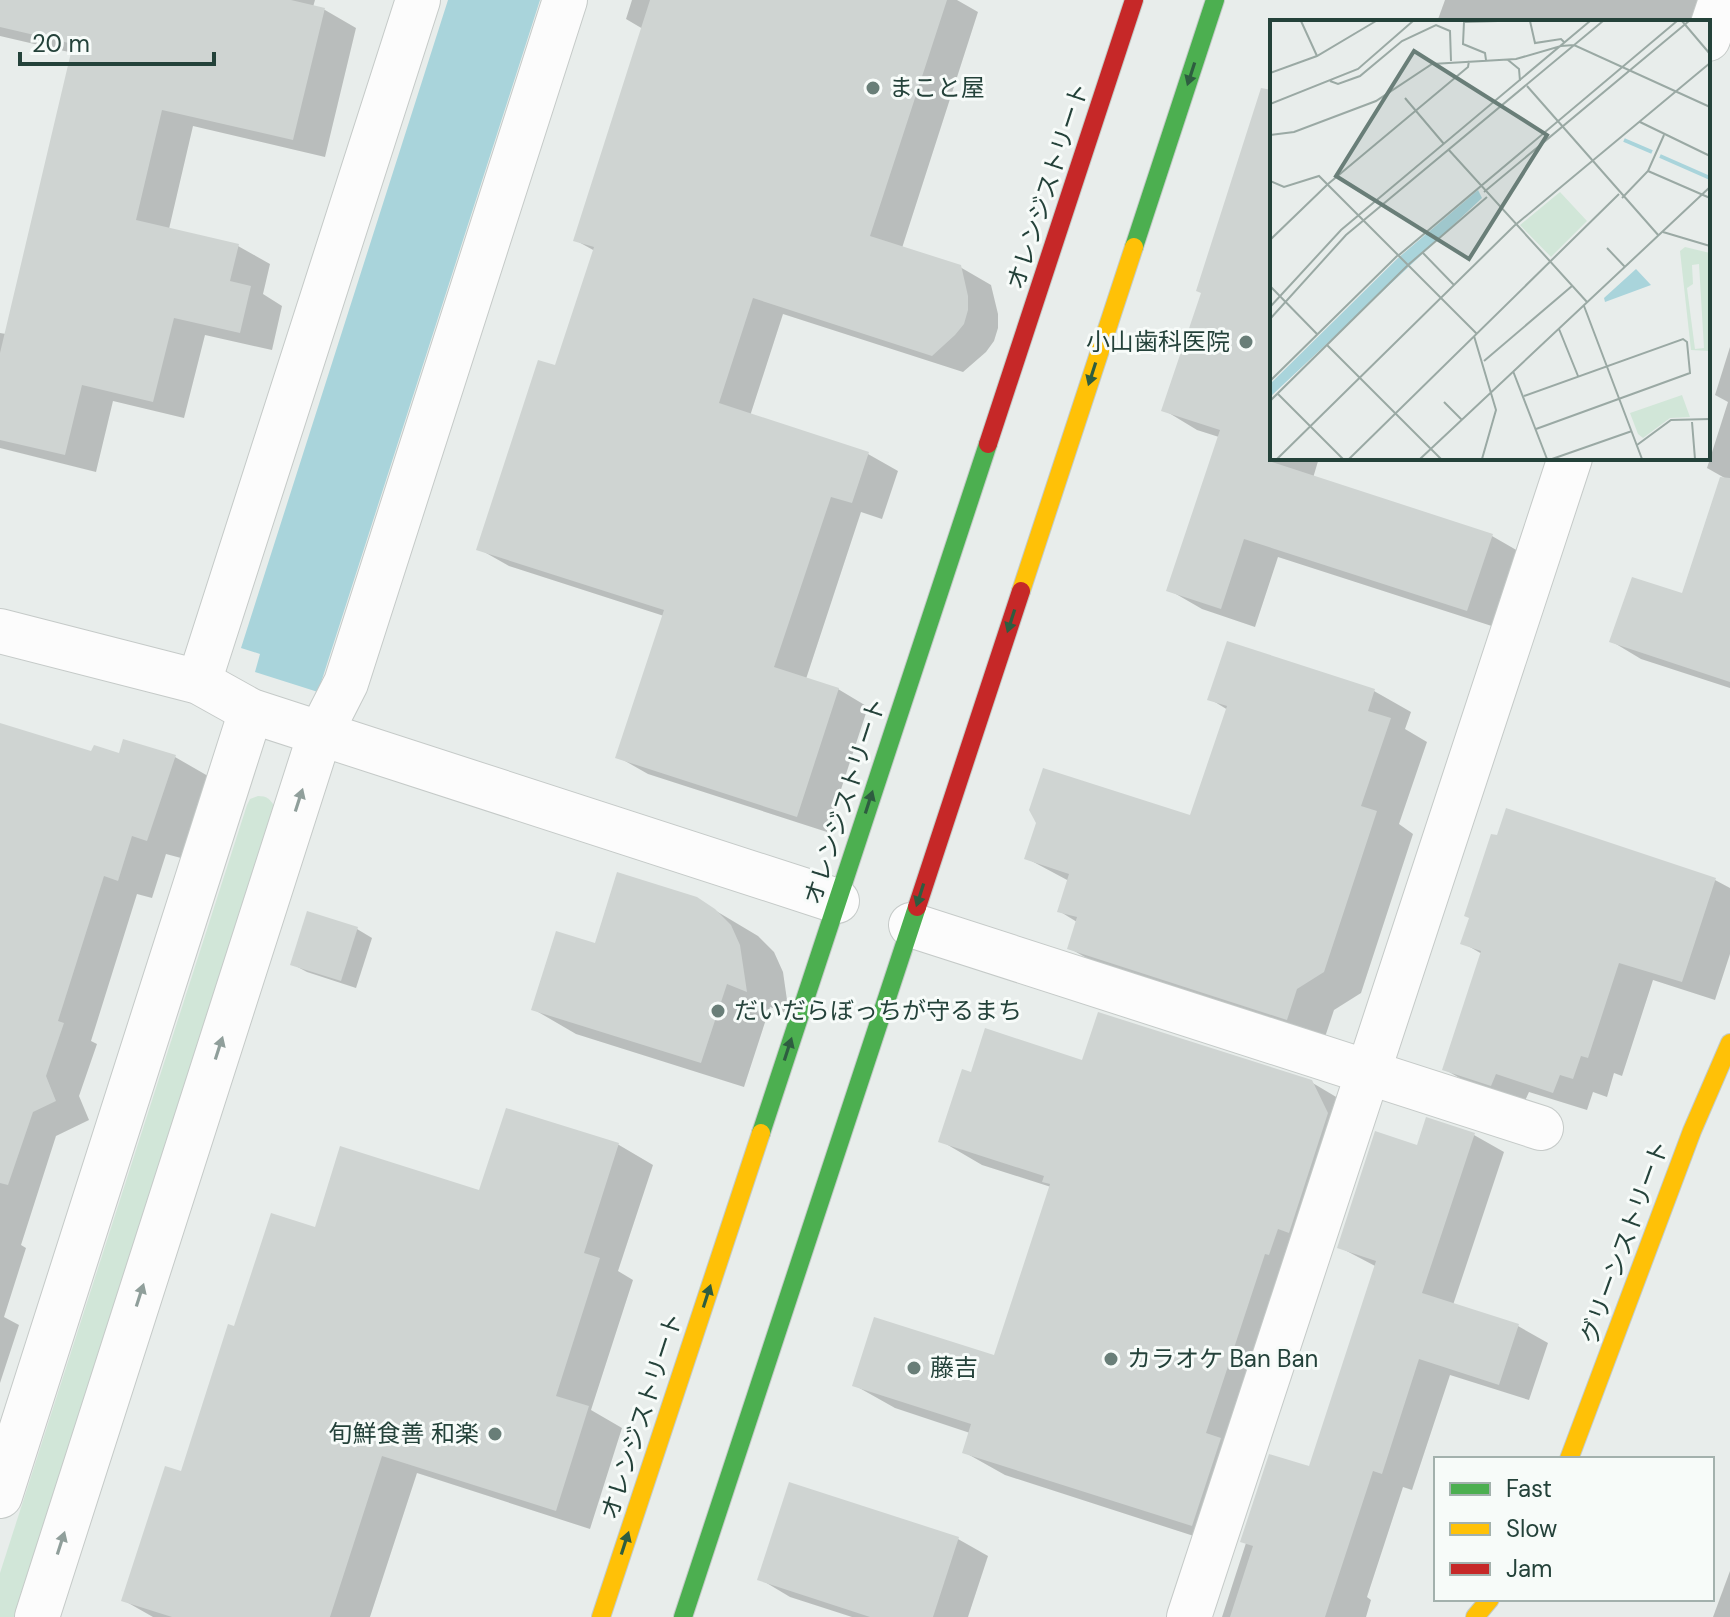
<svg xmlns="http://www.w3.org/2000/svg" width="1730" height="1617" viewBox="0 0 1730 1617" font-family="'DM Sans','Noto Sans JP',sans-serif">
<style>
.green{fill:#d1e6d8}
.water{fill:#a9d4db}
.shadow{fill:#0003}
.building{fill:#cfd4d2}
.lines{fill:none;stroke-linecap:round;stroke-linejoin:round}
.street-casing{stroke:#c5cac8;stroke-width:46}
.fast-casing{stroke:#c3cbc8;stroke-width:20}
.slow-casing{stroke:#c3cbc8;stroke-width:20}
.jam-casing{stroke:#c3cbc8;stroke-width:20}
.street{stroke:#fcfcfc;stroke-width:44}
.fast{stroke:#4caf50;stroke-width:18}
.slow{stroke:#ffc107;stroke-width:18}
.jam{stroke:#c62828;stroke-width:18}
.oneway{fill:#2e5d40}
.oneway2{fill:#909f9b}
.poi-dot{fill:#697e78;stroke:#f7fbf9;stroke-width:3}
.labels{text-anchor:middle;stroke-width:6;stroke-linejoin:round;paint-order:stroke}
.poi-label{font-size:24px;fill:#24423a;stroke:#f7fbf9;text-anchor:start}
.street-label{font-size:24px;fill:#24423a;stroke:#f7fbf9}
.inset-river{fill:none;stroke:#a9d4db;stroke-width:4}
.inset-road{fill:none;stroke:#9aa9a4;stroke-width:2}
.view{fill:#697e78;fill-opacity:0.15;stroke:#697e78;stroke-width:4}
.inset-edge{fill:none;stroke:#24423a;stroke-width:4}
</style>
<rect width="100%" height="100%" fill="#e8edeb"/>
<path class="green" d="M 258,796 C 267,796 270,799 275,807 L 17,1617 L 0,1617 L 0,1573 L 247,805 L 250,799 Z"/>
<path class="water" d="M 448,0 L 540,0 L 318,692 L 255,672 L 260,654 L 241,648 Z"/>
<g class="shadow">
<path d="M 0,0 L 315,0 L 313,7 L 325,10 L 356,28 L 325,157 L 193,126 L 169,229 L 238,246 L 270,264 L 263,294 L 282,306 L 272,350 L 205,335 L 184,418 L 113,401 L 96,472 L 0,448 L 0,333 L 6,334 L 73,53 L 0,36 Z"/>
<path d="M 632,0 L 957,0 L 978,12 L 902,248 L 960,267 L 991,285 L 998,314 L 998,328 L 994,341 L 986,352 L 963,372 L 783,314 L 750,416 L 868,454 L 898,471 L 882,519 L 861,512 L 806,679 L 838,689 L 868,707 L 827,832 L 648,774 L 618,757 L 664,616 L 509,566 L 479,549 L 556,368 L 595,251 L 575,240 L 643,29 L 626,19 Z"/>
<path d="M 1445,0 L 1718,0 L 1708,22 L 1437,22 Z"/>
<path d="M 1272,128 L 1272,458 L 1319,458 L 1313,478 L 1492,536 L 1525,555 L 1501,629 L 1278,557 L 1255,627 L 1202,609 L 1169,590 L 1219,437 L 1197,430 L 1164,410 Z"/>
<path d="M 1730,347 L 1730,481 L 1707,468 L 1728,402 L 1715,395 Z"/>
<path d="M 1730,613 L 1730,688 L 1641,659 L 1611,641 Z"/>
<path d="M 1374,691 L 1411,712 L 1405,729 L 1427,742 L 1399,824 L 1413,834 L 1361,993 L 1334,1010 L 1324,1040 L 1106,969 L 1069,948 L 1077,922 L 1059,911 L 1069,881 L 1026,858 L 1191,817 L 1228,710 L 1210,699 Z"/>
<path d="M 0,725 L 93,754 L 175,757 L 208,776 L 181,858 L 166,854 L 152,898 L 137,894 L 91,1041 L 97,1044 L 79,1096 L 89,1120 L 56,1136 L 21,1245 L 26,1248 L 4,1317 L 19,1325 L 0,1383 Z"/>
<path d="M 1715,880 L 1730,888 L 1730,954 L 1715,1000 L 1653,980 L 1622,1076 L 1614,1073 L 1607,1097 L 1593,1092 L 1587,1110 L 1529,1092 L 1524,1103 L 1477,1088 L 1444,1069 L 1482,954 L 1463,943 Z"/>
<path d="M 696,899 L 758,936 L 774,952 L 783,972 L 789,1014 L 770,1007 L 744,1087 L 576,1034 L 533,1009 L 596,945 Z"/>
<path d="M 357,929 L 372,938 L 356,988 L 307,972 L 292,964 Z"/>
<path d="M 1084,1062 L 1311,1082 L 1353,1107 L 1234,1549 L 1005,1475 L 964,1452 L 970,1433 L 895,1408 L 854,1385 L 995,1357 L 1051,1187 L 982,1165 L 941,1141 L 973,1075 Z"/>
<path d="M 507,1110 L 619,1145 L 653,1165 L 618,1271 L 633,1280 L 591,1410 L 622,1428 L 590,1529 L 417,1473 L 370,1617 L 153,1617 L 123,1600 L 182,1473 L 235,1328 L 316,1229 L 480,1193 Z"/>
<path d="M 1474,1135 L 1504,1152 L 1453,1305 L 1518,1326 L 1548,1343 L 1529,1400 L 1450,1375 L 1412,1490 L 1403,1487 L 1367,1597 L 1371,1600 L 1366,1617 L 1222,1617 L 1246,1543 L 1310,1469 L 1377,1267 L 1339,1247 L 1418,1147 Z"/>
<path d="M 958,1539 L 988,1556 L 968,1617 L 852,1617 L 790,1597 L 760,1579 Z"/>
<path d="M 1730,1571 L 1730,1617 L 1713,1617 Z"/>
</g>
<g class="building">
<path d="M 0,0 L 291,0 L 325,8 L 293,140 L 162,110 L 136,220 L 239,244 L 230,281 L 251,286 L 240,333 L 174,318 L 153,402 L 82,385 L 65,455 L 0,440 L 0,353 L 73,44 L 0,27 Z"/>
<path d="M 650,0 L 947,0 L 870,236 L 961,265 L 968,296 L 968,310 L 964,324 L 955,335 L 932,356 L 753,298 L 719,403 L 869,452 L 852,503 L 831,497 L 774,667 L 839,688 L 797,817 L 615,758 L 664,610 L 476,550 L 538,360 L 555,365 L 594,247 L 573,241 Z"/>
<path d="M 1261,88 L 1272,90 L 1272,462 L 1493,534 L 1467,611 L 1244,539 L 1221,609 L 1166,591 L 1220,430 L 1161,411 L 1201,293 L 1196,291 Z"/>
<path d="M 1720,477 L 1730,478 L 1730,682 L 1609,642 L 1632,577 L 1682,593 Z"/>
<path d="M 1227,641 L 1375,689 L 1368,711 L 1391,718 L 1361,806 L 1377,811 L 1324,972 L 1297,989 L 1287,1020 L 1067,949 L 1077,917 L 1057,912 L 1069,874 L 1024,859 L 1036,823 L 1029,810 L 1043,768 L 1190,815 L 1227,706 L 1207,700 Z"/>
<path d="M 0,723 L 91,751 L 94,745 L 119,753 L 123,739 L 176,755 L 147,841 L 132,836 L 118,881 L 104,876 L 58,1021 L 64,1023 L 46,1076 L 56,1101 L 33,1112 L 8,1185 L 0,1183 Z"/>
<path d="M 1506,808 L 1716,878 L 1682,982 L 1619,963 L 1588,1058 L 1581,1056 L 1573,1079 L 1560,1075 L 1553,1093 L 1496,1074 L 1491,1086 L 1442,1070 L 1481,951 L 1460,944 L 1469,918 L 1464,916 L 1491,834 L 1497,835 Z"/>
<path d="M 617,872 L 697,897 L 715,909 L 731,925 L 740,945 L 747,992 L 727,984 L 701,1063 L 531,1010 L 556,931 L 595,943 Z"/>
<path d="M 307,911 L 358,927 L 341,981 L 290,965 Z"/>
<path d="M 1098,1012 L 1312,1080 L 1328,1113 L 1289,1233 L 1278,1229 L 1269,1255 L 1265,1254 L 1206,1433 L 1221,1438 L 1192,1526 L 962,1453 L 971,1424 L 852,1386 L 874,1317 L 994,1355 L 1050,1184 L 1042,1182 L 1044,1176 L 938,1142 L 962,1069 L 971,1072 L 985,1028 L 1082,1060 Z"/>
<path d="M 506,1108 L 619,1143 L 584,1253 L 600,1258 L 556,1396 L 589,1406 L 556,1511 L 382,1456 L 330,1617 L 172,1617 L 121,1601 L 165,1466 L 181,1471 L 228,1324 L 234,1326 L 271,1213 L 315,1227 L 340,1146 L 479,1190 Z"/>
<path d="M 1426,1117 L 1475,1133 L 1422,1293 L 1519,1324 L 1499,1385 L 1419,1359 L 1382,1474 L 1373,1471 L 1325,1617 L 1230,1617 L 1253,1546 L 1240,1542 L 1269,1454 L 1309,1466 L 1376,1261 L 1337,1248 L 1375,1131 L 1417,1145 Z"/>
<path d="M 789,1482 L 959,1537 L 933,1617 L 870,1617 L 757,1580 Z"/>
</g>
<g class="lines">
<defs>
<g id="street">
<path d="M 1708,39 L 1721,0"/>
<path d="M 0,631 L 199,682 L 251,711 L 837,901"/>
<path d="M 199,682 L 418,0"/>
<path d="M 911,925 L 1541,1128"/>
<path d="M 0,1496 L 251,711"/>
<path d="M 37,1617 L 320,734 L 346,683 L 565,0"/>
<path d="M 1189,1617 L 1570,458"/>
</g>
<g id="fast">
<path d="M 1134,247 L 1215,0"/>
<path d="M 761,1133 L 988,444"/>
<path d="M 683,1617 L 917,907"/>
</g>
<g id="slow">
<path d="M 1021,591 L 1134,247"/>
<path d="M 1569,1459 L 1692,1131 L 1730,1043"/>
<path d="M 601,1617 L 761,1133"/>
<path d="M 1475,1617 L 1490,1599"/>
</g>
<g id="jam">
<path d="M 988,444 L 1134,0"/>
<path d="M 917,907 L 1021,591"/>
</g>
</defs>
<use href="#street" class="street-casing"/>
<use href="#fast" class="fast-casing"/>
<use href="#slow" class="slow-casing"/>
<use href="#jam" class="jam-casing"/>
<use href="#street" class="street"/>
<use href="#fast" class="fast"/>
<use href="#slow" class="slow"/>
<use href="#jam" class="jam"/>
</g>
<defs><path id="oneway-solid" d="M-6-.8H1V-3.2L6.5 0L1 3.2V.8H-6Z" transform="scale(2)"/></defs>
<g class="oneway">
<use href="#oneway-solid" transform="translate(1191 74) rotate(108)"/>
<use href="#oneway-solid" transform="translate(1092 374) rotate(108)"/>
<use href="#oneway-solid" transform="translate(1011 621) rotate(108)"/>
<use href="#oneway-solid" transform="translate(869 802) rotate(-72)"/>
<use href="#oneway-solid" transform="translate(920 895) rotate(108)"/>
<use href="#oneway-solid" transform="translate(788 1049) rotate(-72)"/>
<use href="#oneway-solid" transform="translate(707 1296) rotate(-72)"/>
<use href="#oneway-solid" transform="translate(625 1543) rotate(-72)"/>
</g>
<g class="oneway2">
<use href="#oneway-solid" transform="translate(299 800) rotate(-72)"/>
<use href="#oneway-solid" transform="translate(219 1048) rotate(-72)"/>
<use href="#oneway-solid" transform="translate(140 1295) rotate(-72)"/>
<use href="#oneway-solid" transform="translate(61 1543) rotate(-72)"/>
</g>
<g class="poi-dot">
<circle cx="873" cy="88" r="8"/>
<circle cx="1246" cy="342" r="8"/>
<circle cx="718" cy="1011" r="8"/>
<circle cx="1111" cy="1359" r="8"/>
<circle cx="914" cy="1368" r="8"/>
<circle cx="495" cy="1434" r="8"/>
</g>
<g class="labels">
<g class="poi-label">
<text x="889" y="96">まこと屋</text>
<text x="1230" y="350" text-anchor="end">小山歯科医院</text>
<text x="734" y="1019">だいだらぼっちが守るまち</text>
<text x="1127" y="1367">カラオケ Ban Ban</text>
<text x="930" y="1376">藤吉</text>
<text x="479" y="1442" text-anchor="end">旬鮮食善 和楽</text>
</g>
<g class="street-label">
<text transform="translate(1048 186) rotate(-72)" y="8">オレンジストリート</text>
<text transform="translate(845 801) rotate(-72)" y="8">オレンジストリート</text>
<text transform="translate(1625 1242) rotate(-70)" y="8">グリーンストリート</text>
<text transform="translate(642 1416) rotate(-72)" y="8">オレンジストリート</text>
</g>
</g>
<g transform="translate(1270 20)">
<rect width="440" height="440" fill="#e8edeb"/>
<path d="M 290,172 L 317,201 L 281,237 L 250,205 ZM 415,227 L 440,233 L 440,331 L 421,330 L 410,231 ZM 429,244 L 434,328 L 425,329 L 417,268 L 423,264 L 422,245 ZM 412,375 L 420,397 L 400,398 L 373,418 L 368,414 L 360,393 Z" fill="#d1e6d8" fill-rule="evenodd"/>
<path d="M 208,170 L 212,178 L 0,377 L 0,364 L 128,238 ZM 366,249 L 381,265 L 335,282 L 334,278 Z" fill="#a9d4db"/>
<path class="inset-river" d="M 354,120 L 382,132M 390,136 L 440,158"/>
<path class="inset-road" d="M 31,1 L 47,36M 260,1 L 265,23 L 291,19 L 295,23M 412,1 L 440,34M 216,40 L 215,33 L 193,24 L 194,2 L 228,1M 238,40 L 249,49 L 250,61M 0,53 L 47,36 L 106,1M 60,61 L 68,64 L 90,56 L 132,21 L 166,5 L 180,11 L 181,41M 257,66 L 389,216M 135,78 L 174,124M 0,84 L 88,49 L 143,1M 370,102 L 440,136M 0,115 L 24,112 L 106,81 L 162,44 L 246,39 L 291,26 L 304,25 L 440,87M 178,129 L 317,282M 378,151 L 440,178M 0,161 L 14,167 L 49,156 L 128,235M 214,172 L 419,1M 352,178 L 378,151 L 394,115M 393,212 L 440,226M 0,220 L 58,164 L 198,47 L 199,41M 337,228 L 355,247M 152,232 L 184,265M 129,235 L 407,1M 0,266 L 47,314M 314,286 L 372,439M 0,287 L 71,210 L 320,1M 0,299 L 76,215 L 333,1M 289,309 L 308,356M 204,316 L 226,390 L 212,439M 57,325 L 171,439M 214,341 L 302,266M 243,351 L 277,439M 0,361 L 128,235 L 207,314M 8,374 L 73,439M 254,376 L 413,319 L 417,322 L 420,353 L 266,409M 0,381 L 138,245 L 217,177M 174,382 L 192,400M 422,402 L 425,439M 367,425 L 401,400 L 440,399M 7,439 L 244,206 L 440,43M 79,439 L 349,174M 150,439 L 440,167M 282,439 L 362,411"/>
<path class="view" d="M 144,31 L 277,115 L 199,239 L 66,156 Z"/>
<rect width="440" height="440" class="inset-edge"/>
</g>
<rect x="1434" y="1457" width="280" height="144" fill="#f7fbf9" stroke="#a3b1ad" stroke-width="2"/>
<rect x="1450" y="1483" width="40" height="12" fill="#4caf50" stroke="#a3b1ad" stroke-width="2"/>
<text x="1506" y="1497" font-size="24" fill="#24423a">Fast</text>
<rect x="1450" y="1523" width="40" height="12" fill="#ffc107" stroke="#a3b1ad" stroke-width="2"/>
<text x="1506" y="1537" font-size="24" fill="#24423a">Slow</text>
<rect x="1450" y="1563" width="40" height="12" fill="#c62828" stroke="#a3b1ad" stroke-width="2"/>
<text x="1506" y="1577" font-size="24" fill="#24423a">Jam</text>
<path d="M20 52v12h194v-12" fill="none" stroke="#24423a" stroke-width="4"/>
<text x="32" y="52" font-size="24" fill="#24423a" stroke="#f7fbf9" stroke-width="6" paint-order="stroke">20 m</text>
</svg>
